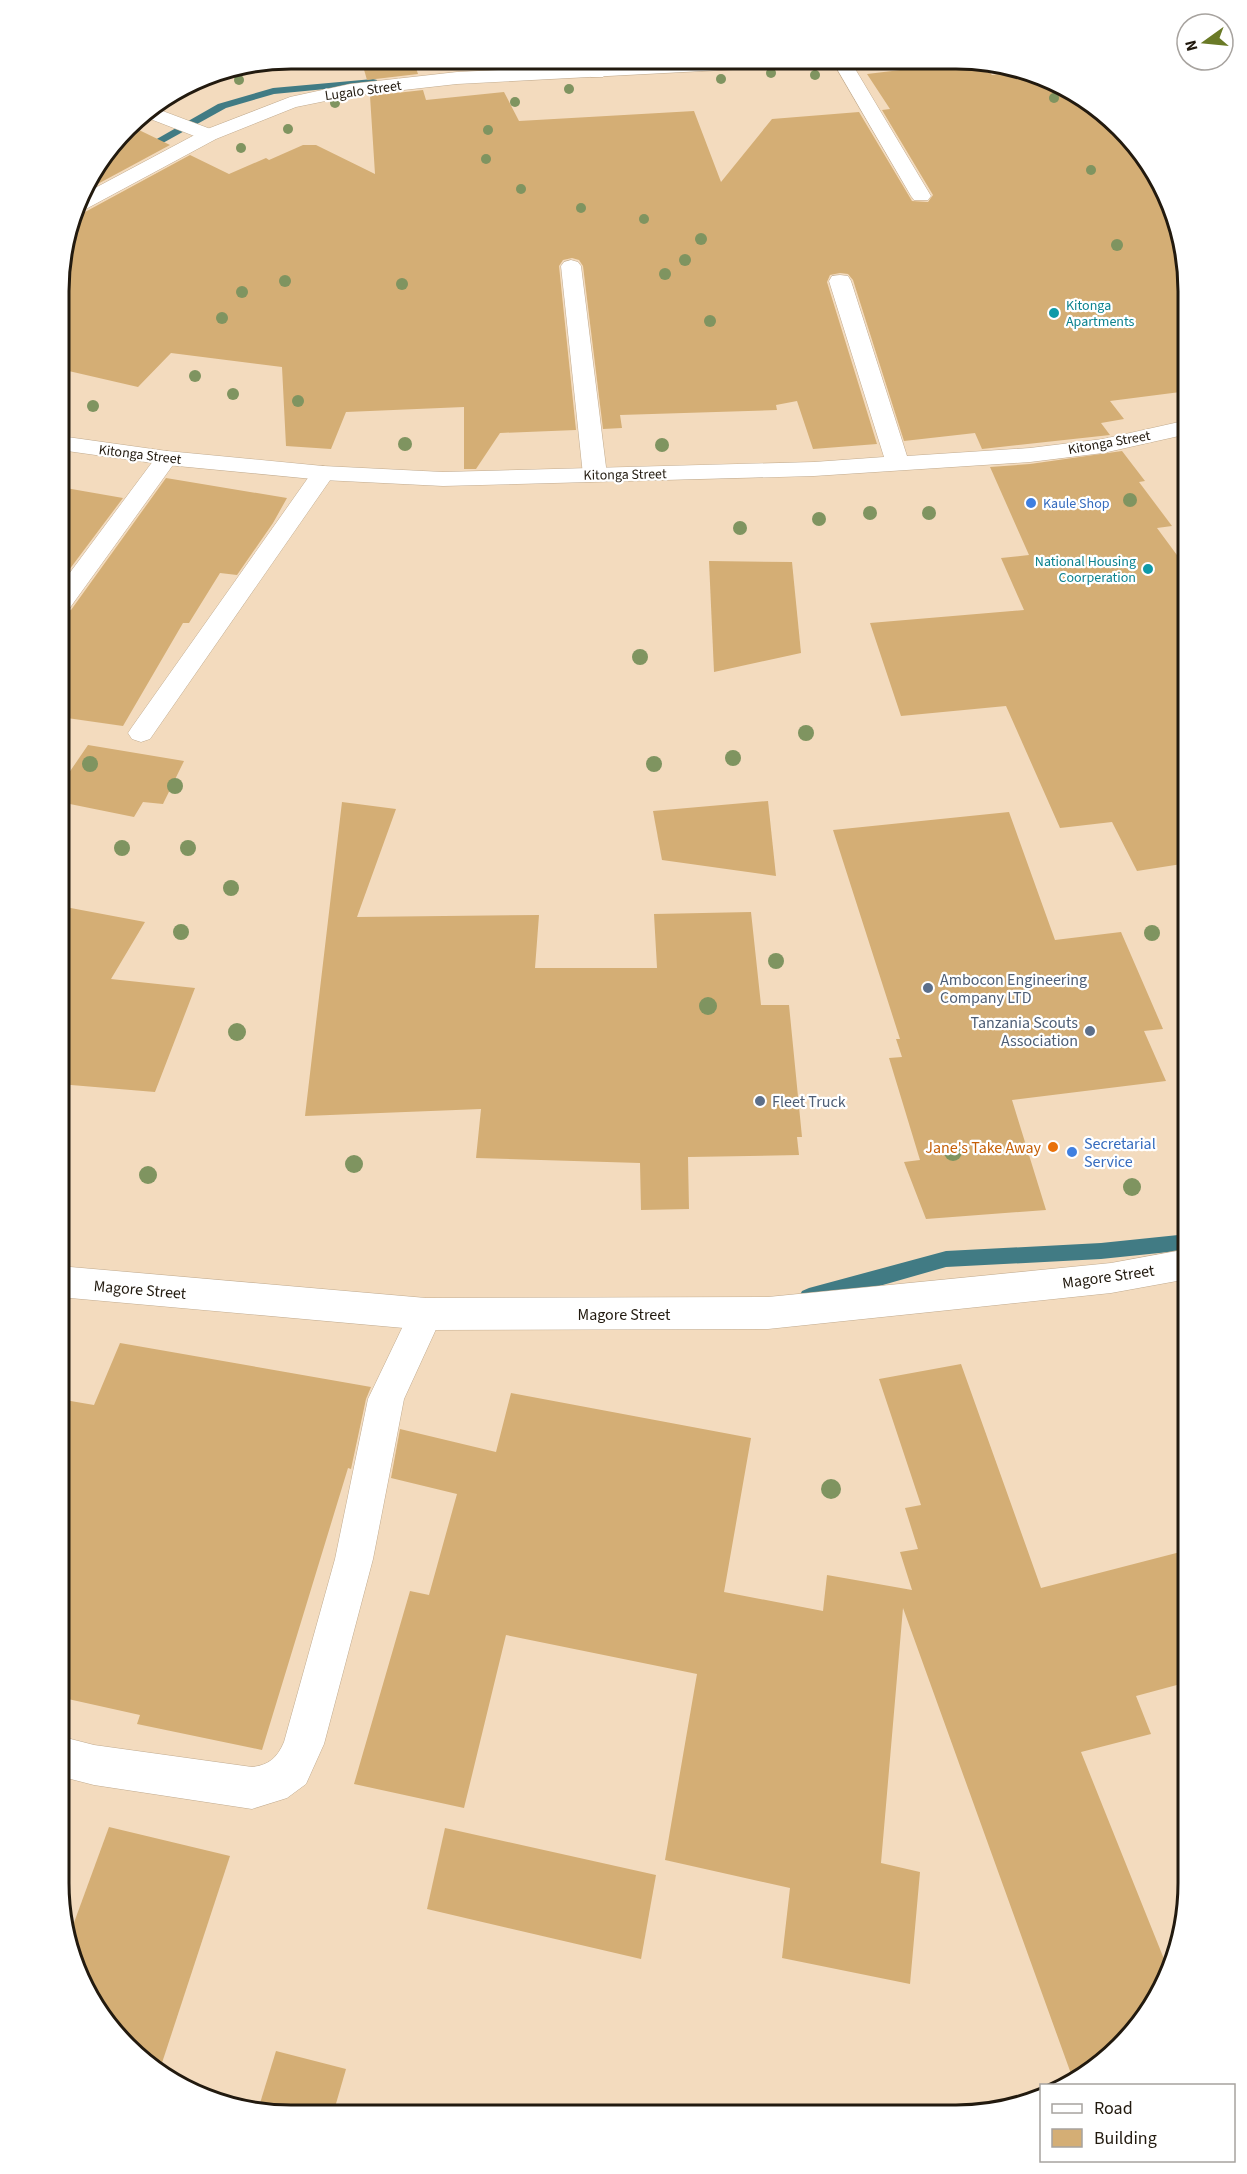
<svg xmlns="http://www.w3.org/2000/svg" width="1247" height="2174" viewBox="0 0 1247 2174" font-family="'Source Sans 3',sans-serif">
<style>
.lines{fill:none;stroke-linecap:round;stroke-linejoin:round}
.stream{fill:#417b84;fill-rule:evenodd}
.building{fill:#d4ae75}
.lane-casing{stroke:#c1ab8f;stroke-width:1}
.street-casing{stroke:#c1ab8f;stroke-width:1}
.lane{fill:#fff;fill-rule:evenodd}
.street{fill:#fff;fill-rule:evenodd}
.tree{fill:#7f9460}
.culture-dot{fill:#0f9aa8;stroke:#fff;stroke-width:2}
.shop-dot{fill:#3f7fe0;stroke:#fff;stroke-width:2}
.service-dot{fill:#5c6f8a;stroke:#fff;stroke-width:2}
.food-dot{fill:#e8710a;stroke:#fff;stroke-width:2}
.labels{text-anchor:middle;stroke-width:4.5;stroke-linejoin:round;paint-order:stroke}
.far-street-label{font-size:14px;fill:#221a0f;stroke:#fff}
.far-culture-label{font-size:14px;fill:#0d838f;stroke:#fff;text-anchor:start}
.far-shop-label{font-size:14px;fill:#366cbe;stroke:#fff;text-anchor:start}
.service-label{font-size:16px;fill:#4e5e75;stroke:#fff;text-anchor:start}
.shop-label{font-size:16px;fill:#366cbe;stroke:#fff;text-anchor:start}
.food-label{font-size:16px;fill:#c56008;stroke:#fff;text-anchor:end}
.street-label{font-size:16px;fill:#221a0f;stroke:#fff}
.rim{fill:none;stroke:#221a0f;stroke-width:3}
</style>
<rect width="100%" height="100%" fill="#f3dbbe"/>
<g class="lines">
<g class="stream">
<path d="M 373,79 L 377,80 L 377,84 L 274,94 L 226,108 L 143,154 L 134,152 L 218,104 L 273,88 Z"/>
<path d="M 1188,1234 L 1188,1250 L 1101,1259 L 946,1267 L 809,1306 L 802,1303 L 799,1297 L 802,1291 L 809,1288 L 946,1251 L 1101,1243 Z"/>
</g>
</g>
<g class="building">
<path d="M 361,59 L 413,59 L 418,74 L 367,80 Z"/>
<path d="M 959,63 L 981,63 L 992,75 L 1025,71 L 1059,82 L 1109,116 L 1149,161 L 1176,216 L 1188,291 L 1188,391 L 1110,401 L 1124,419 L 1101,423 L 1110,435 L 982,449 L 975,433 L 904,441 L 853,280 L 848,274 L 840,273 L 830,275 L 827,282 L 877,444 L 813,449 L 797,401 L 776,405 L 777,410 L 620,415 L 622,428 L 603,429 L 583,266 L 579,260 L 572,258 L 563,260 L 559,266 L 576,430 L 500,433 L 476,469 L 464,469 L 464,407 L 346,412 L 331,449 L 286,446 L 282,367 L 171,353 L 138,387 L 60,369 L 60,261 L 75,214 L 85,212 L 190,155 L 229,174 L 266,158 L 269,160 L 303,145 L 316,145 L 375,174 L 370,96 L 423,90 L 426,100 L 504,92 L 519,121 L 694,111 L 721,182 L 772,119 L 859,112 L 912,201 L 928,202 L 933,195 L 882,110 L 890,109 L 867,74 Z"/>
<path d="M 139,130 L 170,145 L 81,193 L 121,138 Z"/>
<path d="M 1122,451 L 1145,481 L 1139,482 L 1172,526 L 1157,528 L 1188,570 L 1188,863 L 1137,871 L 1112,822 L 1060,828 L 1006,706 L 901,716 L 870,623 L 1024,610 L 1001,558 L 1029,555 L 990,467 L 1030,464 Z"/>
<path d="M 166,478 L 287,498 L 273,523 L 237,575 L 220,573 L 189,623 L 183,623 L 123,726 L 60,717 L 60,613 L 71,610 Z"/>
<path d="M 60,487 L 123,498 L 60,582 Z"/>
<path d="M 709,561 L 792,562 L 801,653 L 714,672 Z"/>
<path d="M 88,745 L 184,761 L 163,804 L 143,802 L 134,817 L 60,802 L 60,786 Z"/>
<path d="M 768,801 L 776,876 L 662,860 L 653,811 Z"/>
<path d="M 342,802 L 396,809 L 357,917 L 539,915 L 535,968 L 657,968 L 654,914 L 751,912 L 761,1005 L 789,1005 L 802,1137 L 797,1137 L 799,1155 L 688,1157 L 689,1209 L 641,1210 L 640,1163 L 476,1158 L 481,1109 L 305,1116 Z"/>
<path d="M 1009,812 L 1055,940 L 1121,932 L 1163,1029 L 1144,1031 L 1166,1081 L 1012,1100 L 1046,1210 L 926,1219 L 904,1162 L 920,1160 L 889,1058 L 902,1057 L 896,1039 L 900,1039 L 833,830 Z"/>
<path d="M 60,906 L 145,922 L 111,979 L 195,988 L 155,1092 L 59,1084 Z"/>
<path d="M 120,1343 L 371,1387 L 366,1399 L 351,1469 L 348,1468 L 262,1750 L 137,1724 L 140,1715 L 59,1697 L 59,1399 L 94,1405 Z"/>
<path d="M 961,1364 L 1041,1588 L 1188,1550 L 1188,1682 L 1136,1696 L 1151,1734 L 1081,1752 L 1170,1974 L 1140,2025 L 1086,2076 L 1074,2082 L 903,1608 L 881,1863 L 920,1872 L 910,1984 L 782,1958 L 790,1888 L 665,1860 L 697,1674 L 506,1635 L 464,1808 L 354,1784 L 410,1591 L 429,1595 L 457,1494 L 391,1478 L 400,1429 L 496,1452 L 511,1393 L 751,1438 L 724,1592 L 823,1611 L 827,1575 L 912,1590 L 900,1552 L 918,1549 L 905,1508 L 921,1505 L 879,1379 Z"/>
<path d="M 109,1827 L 230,1856 L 159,2072 L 138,2058 L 98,2013 L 71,1958 L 68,1939 Z"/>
<path d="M 445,1828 L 656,1875 L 641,1959 L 427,1909 Z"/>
<path d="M 276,2051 L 346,2069 L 333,2114 L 257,2113 Z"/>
</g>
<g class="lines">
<defs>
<g id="lane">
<path d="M 583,60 L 601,60 L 606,73 L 603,77 L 591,77 Z"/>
<path d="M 833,62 L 851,62 L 931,196 L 928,200 L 914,200 L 911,196 Z"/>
<path d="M 152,107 L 216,131 L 218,135 L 216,139 L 202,139 L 140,115 Z"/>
<path d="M 571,260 L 578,262 L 581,266 L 607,475 L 603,480 L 587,480 L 583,475 L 561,266 L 564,262 Z"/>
<path d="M 167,451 L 175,453 L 178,458 L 69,609 L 60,611 L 60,586 L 159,453 Z"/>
<path d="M 323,466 L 331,468 L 335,473 L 150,739 L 141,742 L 132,739 L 128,733 L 132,727 L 315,468 Z"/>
<path d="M 426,1299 L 438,1303 L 443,1314 L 404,1399 L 373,1559 L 324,1744 L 306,1784 L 287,1798 L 252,1809 L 94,1785 L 59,1776 L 59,1736 L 94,1745 L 252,1767 C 269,1765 277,1758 284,1742 L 335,1559 L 368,1399 L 414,1303 Z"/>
</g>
<g id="street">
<path d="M 690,61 L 789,62 L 780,67 L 457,84 L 350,96 L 296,107 L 216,139 L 84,210 L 75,212 L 80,196 L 202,131 L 290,97 L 350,84 L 457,72 Z"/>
<path d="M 840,275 L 848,276 L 851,281 L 907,456 L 1030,448 L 1103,439 L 1188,420 L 1188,434 L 1103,453 L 1030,462 L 814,476 L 443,486 L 323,480 L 167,465 L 60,450 L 60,436 L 167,451 L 323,466 L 443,472 L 814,462 L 884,457 L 829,281 L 832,276 Z"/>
<path d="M 1188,1249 L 1188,1279 L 1111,1293 L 768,1329 L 426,1330 L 59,1297 L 59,1266 L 426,1298 L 768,1297 L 1111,1263 Z"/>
</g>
</defs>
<use href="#lane" class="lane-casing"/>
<use href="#street" class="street-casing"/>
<use href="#lane" class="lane"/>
<use href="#street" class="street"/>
</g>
<g class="tree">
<circle cx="771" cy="73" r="5"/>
<circle cx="815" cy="75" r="5"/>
<circle cx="721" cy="79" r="5"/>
<circle cx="239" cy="80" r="5"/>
<circle cx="569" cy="89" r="5"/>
<circle cx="1054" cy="98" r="5"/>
<circle cx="515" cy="102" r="5"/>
<circle cx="335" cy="103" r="5"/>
<circle cx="288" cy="129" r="5"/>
<circle cx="488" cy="130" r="5"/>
<circle cx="241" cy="148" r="5"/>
<circle cx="486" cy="159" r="5"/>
<circle cx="1091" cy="170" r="5"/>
<circle cx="521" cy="189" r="5"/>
<circle cx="581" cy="208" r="5"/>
<circle cx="644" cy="219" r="5"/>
<circle cx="701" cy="239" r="6"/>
<circle cx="1117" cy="245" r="6"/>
<circle cx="685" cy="260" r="6"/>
<circle cx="665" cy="274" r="6"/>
<circle cx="285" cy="281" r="6"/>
<circle cx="402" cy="284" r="6"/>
<circle cx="242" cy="292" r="6"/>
<circle cx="222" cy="318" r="6"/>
<circle cx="710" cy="321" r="6"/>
<circle cx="195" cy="376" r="6"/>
<circle cx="233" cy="394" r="6"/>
<circle cx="298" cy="401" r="6"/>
<circle cx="93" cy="406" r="6"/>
<circle cx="405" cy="444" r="7"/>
<circle cx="662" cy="445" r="7"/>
<circle cx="1130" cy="500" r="7"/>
<circle cx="870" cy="513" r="7"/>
<circle cx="929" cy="513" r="7"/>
<circle cx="819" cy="519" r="7"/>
<circle cx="740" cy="528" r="7"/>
<circle cx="640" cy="657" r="8"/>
<circle cx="806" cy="733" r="8"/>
<circle cx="733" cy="758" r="8"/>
<circle cx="90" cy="764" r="8"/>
<circle cx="654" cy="764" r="8"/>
<circle cx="175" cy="786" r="8"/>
<circle cx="122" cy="848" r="8"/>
<circle cx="188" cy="848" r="8"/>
<circle cx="231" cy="888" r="8"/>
<circle cx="181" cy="932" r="8"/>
<circle cx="1152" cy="933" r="8"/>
<circle cx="776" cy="961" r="8"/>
<circle cx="708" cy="1006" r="9"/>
<circle cx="237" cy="1032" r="9"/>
<circle cx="953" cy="1152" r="9"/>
<circle cx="354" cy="1164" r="9"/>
<circle cx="148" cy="1175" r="9"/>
<circle cx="1132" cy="1187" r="9"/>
<circle cx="831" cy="1489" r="10"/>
</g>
<g class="culture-dot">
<circle cx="1054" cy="313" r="6"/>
<circle cx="1148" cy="569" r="6"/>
</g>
<g class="shop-dot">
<circle cx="1031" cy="503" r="6"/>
<circle cx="1072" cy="1152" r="6"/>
</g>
<g class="service-dot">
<circle cx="928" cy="988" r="6"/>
<circle cx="1090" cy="1031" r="6"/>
<circle cx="760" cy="1101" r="6"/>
</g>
<circle class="food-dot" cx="1053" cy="1147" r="6"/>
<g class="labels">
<g class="far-street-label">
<text transform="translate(363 90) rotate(-8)" y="5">Lugalo Street</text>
<text transform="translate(1109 442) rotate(-10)" y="5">Kitonga Street</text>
<text transform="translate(140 454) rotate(7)" y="5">Kitonga Street</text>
<text transform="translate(625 474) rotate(-1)" y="5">Kitonga Street</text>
</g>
<g class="far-culture-label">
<text x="1066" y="310">Kitonga<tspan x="1066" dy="16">Apartments</tspan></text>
<text x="1136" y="566" text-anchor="end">National Housing<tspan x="1136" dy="16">Coorperation</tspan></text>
</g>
<g class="far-shop-label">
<text x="1043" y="508">Kaule Shop</text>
</g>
<g class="service-label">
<text x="940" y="985">Ambocon Engineering<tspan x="940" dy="18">Company LTD</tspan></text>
<text x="1078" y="1028" text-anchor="end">Tanzania Scouts<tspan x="1078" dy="18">Association</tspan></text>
<text x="772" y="1107">Fleet Truck</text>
</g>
<g class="shop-label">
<text x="1084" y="1149">Secretarial<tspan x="1084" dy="18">Service</tspan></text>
</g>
<g class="food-label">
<text x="1041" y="1153">Jane's Take Away</text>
</g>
<g class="street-label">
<text transform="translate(1108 1276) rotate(-8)" y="6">Magore Street</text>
<text transform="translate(140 1289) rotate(5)" y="6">Magore Street</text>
<text x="624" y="1320">Magore Street</text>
</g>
</g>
<path d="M0 0H1247V2174H0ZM291 69H956A222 222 0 0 1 1178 291V1883A222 222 0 0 1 956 2105H291A222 222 0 0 1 69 1883V291A222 222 0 0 1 291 69Z" fill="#fff" fill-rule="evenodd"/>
<path class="rim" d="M291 69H956A222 222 0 0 1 1178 291V1883A222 222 0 0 1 956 2105H291A222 222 0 0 1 69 1883V291A222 222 0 0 1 291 69Z"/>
<rect x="1040" y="2084" width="195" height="78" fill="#ffffff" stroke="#a7a39f" stroke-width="1.5"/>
<rect x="1052" y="2104" width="30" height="9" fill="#ffffff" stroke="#a7a39f" stroke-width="1.5"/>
<text x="1094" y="2114" font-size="18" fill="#221a0f">Road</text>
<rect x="1052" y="2129" width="30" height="18" fill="#d4ae75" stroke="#a7a39f" stroke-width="1.5"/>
<text x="1094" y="2144" font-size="18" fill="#221a0f">Building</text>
<g transform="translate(1205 42) rotate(255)"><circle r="28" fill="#ffffff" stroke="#a7a39f" stroke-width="1.5"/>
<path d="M0-4.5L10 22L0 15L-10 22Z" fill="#6a7a27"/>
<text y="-9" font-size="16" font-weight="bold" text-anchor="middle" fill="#221a0f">N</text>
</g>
</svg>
